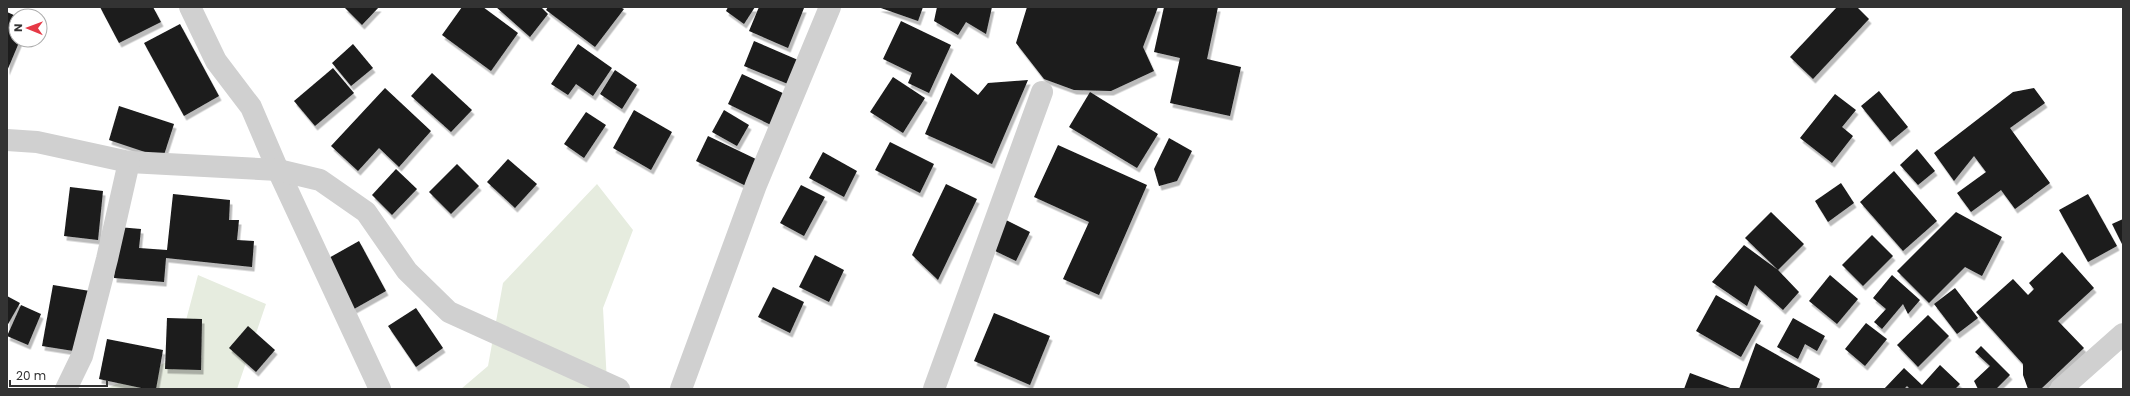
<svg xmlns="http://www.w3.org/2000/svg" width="2130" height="396" viewBox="0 0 2130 396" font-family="Poppins,sans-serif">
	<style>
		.green { fill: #e6ecdf }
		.building { fill: #1a1a1a; filter: url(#shadow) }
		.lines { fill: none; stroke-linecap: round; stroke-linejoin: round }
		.minor { stroke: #d0d0d0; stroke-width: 22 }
	</style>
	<defs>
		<filter id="shadow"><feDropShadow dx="2.5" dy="4.5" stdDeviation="0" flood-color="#0004"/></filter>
	</defs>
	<rect width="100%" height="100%" fill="#fff"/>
	<g class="green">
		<path d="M597 184 633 230 603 308 607 383 615 389H461L488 366 503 283Z"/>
		<path d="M198 275 266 304 237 389H105L176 358Z"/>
	</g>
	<g class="building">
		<path d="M100 7H153L161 22 119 43Z"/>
		<path d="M344 7H379L362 25Z"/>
		<path d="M462 7H483L518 33 491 71 442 35Z"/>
		<path d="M496 7H541L548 14 530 37Z"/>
		<path d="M548 7H620L624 9 595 47 546 10Z"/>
		<path d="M728 7H755L744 24 726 11Z"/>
		<path d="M759 7 804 8 788 48 749 31Z"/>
		<path d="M878 7H923L918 21Z"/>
		<path d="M937 7H992L986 34 966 22 958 35 934 21Z"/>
		<path d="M1027 7H1158L1143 47 1154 71 1111 91 1074 90 1044 79 1016 43Z"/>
		<path d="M1164 7H1218L1207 59 1241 67 1230 116 1170 103 1180 58 1154 52Z"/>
		<path d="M1837 7H1857L1869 19 1813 79 1790 57Z"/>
		<path d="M7 12 16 16V40H20L7 71Z"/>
		<path d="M901 21 951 45 929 93 908 83 912 73 883 59Z"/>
		<path d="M180 24 219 96 184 116 144 43Z"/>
		<path d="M754 41 798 60 788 84 744 66Z"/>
		<path d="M353 44 373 68 351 86 332 63Z"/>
		<path d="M578 44 612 68 593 96 576 84 568 95 551 84Z"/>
		<path d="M333 68 354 93 315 126 294 101Z"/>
		<path d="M615 70 637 85 622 109 600 94Z"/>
		<path d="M432 73 472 110 451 132 411 96Z"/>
		<path d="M951 73 978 95 988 83 1028 80 992 164 925 134Z"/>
		<path d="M742 74 787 95 773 126 728 104Z"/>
		<path d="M893 77 925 98 903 133 870 112Z"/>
		<path d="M385 88 431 131 399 167 379 148 358 171 331 146Z"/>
		<path d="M2034 88 2045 103 2010 128 2050 183 2015 209 2001 190 1971 212 1957 193 1986 172 1974 156 1954 181 1934 153 2013 92Z"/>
		<path d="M1879 91 1908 127 1890 142 1861 106Z"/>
		<path d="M1090 92 1158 134 1137 168 1069 127Z"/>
		<path d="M1835 94 1856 110 1842 127 1853 136 1832 163 1800 138Z"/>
		<path d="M119 106 174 124 163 158 109 140Z"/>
		<path d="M634 110 672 132 651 170 613 148Z"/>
		<path d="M724 110 749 125 737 146 712 132Z"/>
		<path d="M586 112 606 125 584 158 564 144Z"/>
		<path d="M708 136 760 161 748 187 696 161Z"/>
		<path d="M1169 138 1192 151 1177 181 1159 186 1154 169Z"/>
		<path d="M890 142 934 164 920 193 875 170Z"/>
		<path d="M1058 145 1147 185 1099 295 1063 279 1089 222 1034 197Z"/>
		<path d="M1917 149 1935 171 1918 185 1900 165Z"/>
		<path d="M823 152 857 171 844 197 809 178Z"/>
		<path d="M508 159 537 184 515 208 487 182Z"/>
		<path d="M457 164 479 186 451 214 429 192Z"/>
		<path d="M396 169 417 189 392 215 372 195Z"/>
		<path d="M1894 171 1937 221 1903 251 1860 202Z"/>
		<path d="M1841 183 1854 203 1828 222 1815 201Z"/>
		<path d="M946 184 977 199 938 280 912 255Z"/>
		<path d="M801 185 825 197 804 236 780 223Z"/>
		<path d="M70 187 103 191 98 240 64 236Z"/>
		<path d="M173 194 230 200 229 220H239L237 240 254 241 252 267 166 258 164 282 114 278 118 227 141 229 139 248 167 250Z"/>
		<path d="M2088 194 2117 246 2088 262 2059 210Z"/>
		<path d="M1771 212 1804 244 1778 270 1799 292 1783 310 1755 285 1747 306 1712 282 1744 245 1778 270 1745 238Z"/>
		<path d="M1956 212 2002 237 1982 276 1965 267 1929 303 1897 271Z"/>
		<path d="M2123 219V246L2112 224Z"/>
		<path d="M1006 220 1030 232 1016 261 993 250Z"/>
		<path d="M1872 235 1893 256 1863 286 1842 265Z"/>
		<path d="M359 241 386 291 354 309 327 259Z"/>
		<path d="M2062 252 2094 288 2058 321 2084 348 2041 389H2028L2023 375V364L1976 312 2013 279 2028 295 2034 289 2029 283Z"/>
		<path d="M815 255 844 270 829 302 799 287Z"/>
		<path d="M1830 275 1858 299 1837 324 1809 301Z"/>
		<path d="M1892 275 1920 300 1908 314 1903 304 1882 329 1874 322 1886 309 1873 298Z"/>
		<path d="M53 285 90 291 80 352 42 346Z"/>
		<path d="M773 287 804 302 790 333 758 317Z"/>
		<path d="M1955 288 1978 318 1957 334 1934 304Z"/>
		<path d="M1716 295 1761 321 1741 357 1696 331Z"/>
		<path d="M7 296 20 303 7 326Z"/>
		<path d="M21 305 41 314 28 345 7 336Z"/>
		<path d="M416 308 443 348 416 367 388 326Z"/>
		<path d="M994 313 1050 336 1030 385 974 361Z"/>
		<path d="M1928 315 1949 336 1918 367 1897 345Z"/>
		<path d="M167 318 202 319 201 370 165 369Z"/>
		<path d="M1793 318 1825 336 1817 351 1805 344 1798 359 1777 347Z"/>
		<path d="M1866 323 1887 339 1865 366 1845 349Z"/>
		<path d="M248 326 275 350 256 372 229 348Z"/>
		<path d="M107 339 163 350 156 389H146L99 379Z"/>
		<path d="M1756 343 1820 379 1816 389H1739Z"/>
		<path d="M1981 346 2010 375 1996 389H1978L1974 381 1990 366 1975 352Z"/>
		<path d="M1940 365 1960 384 1955 389H1910L1907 386 1904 389H1884L1904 368 1922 385Z"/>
		<path d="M1690 373 1733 389H1684Z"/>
	</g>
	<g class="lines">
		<g class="minor">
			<path d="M190 7 216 61 251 107 278 170 380 389"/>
			<path d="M7 140 37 142 129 162 278 170 320 180 366 212 407 271 449 312 619 389"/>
			<path d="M66 389 82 356 107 259 129 162"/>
			<path d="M681 389 756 185 830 7"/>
			<path d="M934 389 1042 92"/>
			<path d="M2061 389 2123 334"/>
		</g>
	</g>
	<rect width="2130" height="396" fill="none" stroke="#333333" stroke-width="16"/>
	<g transform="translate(28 28) rotate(271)"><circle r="19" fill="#ffffff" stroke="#adadad"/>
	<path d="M0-3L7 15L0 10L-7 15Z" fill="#e63946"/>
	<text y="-6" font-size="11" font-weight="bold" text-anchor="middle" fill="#333333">N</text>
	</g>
	<path d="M10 380v6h97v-6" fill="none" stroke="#333333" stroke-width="2"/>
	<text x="16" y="380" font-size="12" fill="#333333" stroke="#ffffff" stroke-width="3" paint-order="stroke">20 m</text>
</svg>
